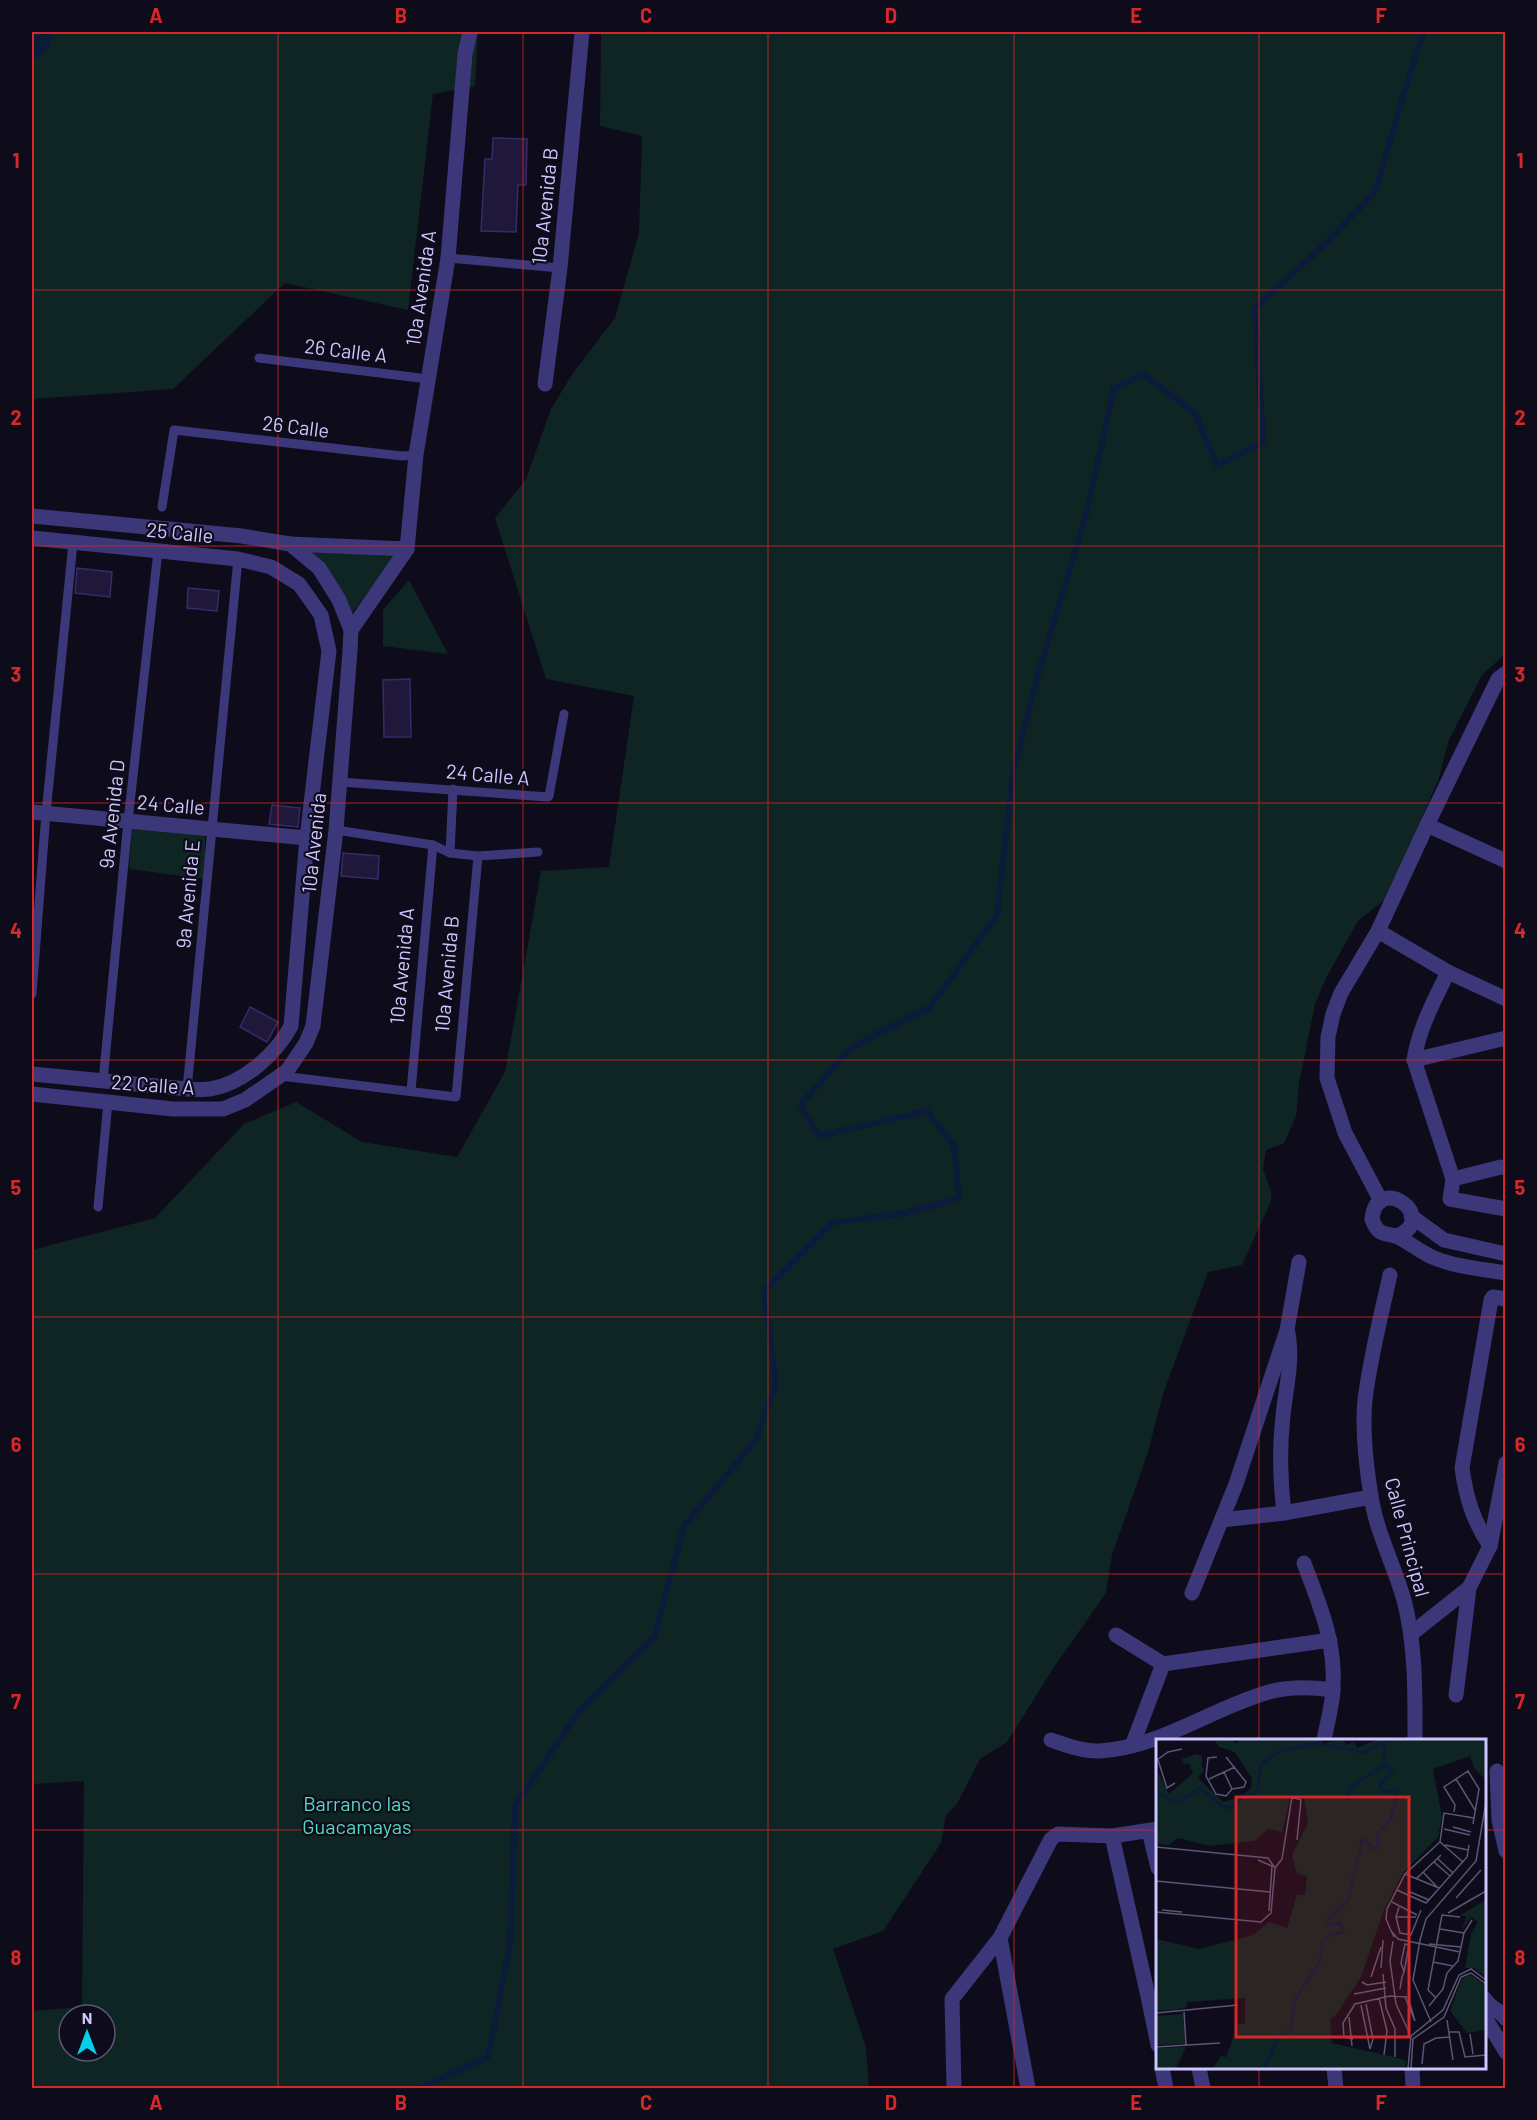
<svg xmlns="http://www.w3.org/2000/svg" width="1537" height="2120" viewBox="0 0 1537 2120" font-family="Barlow,sans-serif">
	<style>
		.green { fill: #0e2524; fill-rule: evenodd }
		.lines { fill: none; stroke-linecap: round; stroke-linejoin: round }
		.stream { stroke: #0b1b3a; stroke-width: 6 }
		.river { stroke: #0b1b3a; stroke-width: 34 }
		.building { fill: #20183b; stroke: #372a67; stroke-width: 1.5 }
		.lane { stroke: #3b3779; stroke-width: 9 }
		.street { stroke: #3b3779; stroke-width: 15 }
		.grid { fill: none; stroke: #d62828; stroke-width: 1.5; stroke-opacity: 0.55 }
		.labels { text-anchor: middle; dominant-baseline: central; stroke-width: 4.5; stroke-linejoin: round; paint-order: stroke }
		.street-label { font-size: 20px; fill: #cec6fe; stroke: #0e0b1b }
		.park-label { font-size: 20px; fill: #55dbbc; stroke: #0e0b1b }
		.inset-river { fill: none; stroke: #0b1b3a; stroke-width: 3 }
		.inset-road { fill: none; stroke: #5b5676; stroke-width: 1.5 }
		.view { fill: #d62828; fill-opacity: 0.15; stroke: #d62828; stroke-width: 3 }
		.inset-edge { fill: none; stroke: #cec6fe; stroke-width: 3 }
		.neatline { fill: none; stroke: #d62828; stroke-width: 2 }
		.grid-label { font-size: 20px; text-anchor: middle; font-weight: bold; fill: #d62828 }
	</style>
	<rect width="100%" height="100%" fill="#0e0b1b"/>
	<g class="green">
		<path d="M32 32H478L475 86 433 94 408 310 285 283 173 389 32 399Z"/>
		<path d="M601 32H1505V654L1482 675 1449 740 1438 781 1406 853 1400 887 1358 921 1326 978 1315 1004 1299 1084 1296 1116 1284 1143 1266 1150 1263 1169 1271 1191V1201L1242 1265 1208 1272 1163 1394 1148 1452 1112 1555 1106 1593 1054 1667 1007 1742 980 1759 957 1804 946 1815 941 1843 883 1931 833 1949 866 2047 869 2088H32V2011L82 2007 84 1781 32 1784V1250L155 1218 244 1124 296 1102 362 1142 457 1157 505 1072 541 871 609 867 634 696 546 679 495 518 526 479 551 409 573 373 615 318 639 233 642 136 600 126ZM69 2015H105V2051H69Z"/>
		<path d="M312 552 396 556 351 614 323 562Z"/>
		<path d="M409 580 448 654 383 646V610Z"/>
		<path d="M132 820 205 825V879L129 869Z"/>
	</g>
	<g class="lines">
		<path class="stream" d="M420 2088 488 2057 510 1945 515 1806 580 1710 654 1637 684 1526 755 1441 776 1383 764 1291 832 1223 906 1213 959 1198 954 1146 927 1111 819 1136 800 1105 852 1047 930 1007 997 915 1013 774 1037 678 1086 515 1114 388 1143 374 1195 413 1217 465 1263 442 1255 308 1325 244 1375 192 1416 53 1424 32"/>
		<path class="river" d="M32 42 36 32"/>
	</g>
	<g class="building">
		<path d="M493 138 527 139 526 185H518L516 232 481 231 485 159H492Z"/>
		<path d="M77 568 112 572 110 597 75 593Z"/>
		<path d="M188 588 219 591 217 611 187 608Z"/>
		<path d="M410 679 411 737H384L383 680Z"/>
		<path d="M272 805 300 808 298 827 269 824Z"/>
		<path d="M343 853 379 856 378 879 341 876Z"/>
		<path d="M250 1007 278 1022 267 1042 240 1027Z"/>
	</g>
	<g class="lines">
		<g class="lane">
			<path d="M448 258 560 268"/>
			<path d="M259 358 428 379"/>
			<path d="M162 507 174 430 402 456 416 455"/>
			<path d="M340 782 548 797 549 796 564 714"/>
			<path d="M336 830 433 845 450 853 478 856 538 852"/>
			<path d="M450 853 453 789"/>
			<path d="M32 994 46 813 73 543"/>
			<path d="M281 1076 456 1097 478 856"/>
			<path d="M103 1081 128 821 158 551"/>
			<path d="M187 1089 238 559"/>
			<path d="M411 1091 433 845"/>
			<path d="M98 1207 108 1102"/>
		</g>
		<g class="street">
			<path d="M545 384 560 268 582 32"/>
			<path d="M32 516 242 536 290 544 319 568 339 600 351 630 350 651 336 830 313 1026 306 1043 287 1071 245 1100 223 1109H173L32 1094"/>
			<path d="M32 538 238 559 271 567 299 584 321 615 329 651 307 838 291 1026C276 1054 243 1084 210 1089 203 1090 194 1089 187 1089L32 1074"/>
			<path d="M290 544 407 549"/>
			<path d="M407 549 416 455 448 258 465 54 470 32"/>
			<path d="M351 630 407 549"/>
			<path d="M32 812 307 838"/>
			<path d="M1427 825 1506 861"/>
			<path d="M1378 931 1448 972 1506 999"/>
			<path d="M1448 972C1434 1001 1419 1028 1414 1060L1453 1179 1450 1199 1506 1209"/>
			<path d="M1414 1060 1506 1038"/>
			<path d="M1453 1179 1501 1167 1506 1168"/>
			<path d="M1381 1201 1345 1133 1327 1078 1328 1037 1333 1014 1341 993 1378 931 1427 825 1498 679 1506 673"/>
			<path d="M1411 1216 1444 1240 1506 1254"/>
			<path d="M1397 1236C1441 1218 1377 1171 1372 1219 1379 1239 1387 1231 1400 1238 1411 1244 1421 1252 1432 1257 1455 1267 1482 1269 1506 1273"/>
			<path d="M1390 1275C1381 1316 1370 1358 1365 1400 1362 1430 1366 1465 1371 1496 1376 1531 1394 1565 1404 1600 1416 1646 1415 1694 1415 1740"/>
			<path d="M1284 1513C1280 1479 1279 1450 1283 1416 1286 1386 1293 1363 1288 1333"/>
			<path d="M1222 1520 1284 1513 1371 1497"/>
			<path d="M1490 1546C1473 1521 1466 1497 1462 1468L1491 1300 1493 1297 1506 1299"/>
			<path d="M1304 1563C1320 1606 1336 1642 1333 1690 1332 1707 1327 1724 1324 1740"/>
			<path d="M1192 1593 1236 1484 1287 1330 1299 1262"/>
			<path d="M1411 1634 1469 1588"/>
			<path d="M1116 1635 1163 1664 1330 1640"/>
			<path d="M1456 1695 1469 1588 1490 1546 1506 1463"/>
			<path d="M1051 1740C1066 1745 1084 1752 1100 1751 1161 1747 1212 1708 1269 1692 1290 1686 1312 1687 1333 1690"/>
			<path d="M1132 1746 1163 1664"/>
			<path d="M1497 1771 1499 1820 1506 1851"/>
			<path d="M1149 1831 1158 1868"/>
			<path d="M1112 1836 1148 1996 1158 2045"/>
			<path d="M1000 1938 1028 2088"/>
			<path d="M1484 1998C1491 2009 1499 2009 1506 2019"/>
			<path d="M1489 2006 1487 2021 1506 2052"/>
			<path d="M1162 2068 1166 2088"/>
			<path d="M1199 2068 1203 2088"/>
			<path d="M1334 2068 1336 2088"/>
			<path d="M1412 2068 1413 2088"/>
			<path d="M954 2088 952 1999 1000 1938 1051 1839 1058 1834 1112 1836 1158 1829"/>
		</g>
	</g>
	<path class="grid" d="M278 32V2088M523 32V2088M768 32V2088M1014 32V2088M1259 32V1740M32 290H1506M32 546H1506M32 803H1506M32 1060H1506M32 1317H1506M32 1574H1506M32 1830H1158M1484 1830H1506M1259 2068V2088"/>
	<g class="labels">
		<g class="street-label">
			<text transform="translate(544 206) rotate(-84)">10a Avenida B</text>
			<text transform="translate(420 288) rotate(-82)">10a Avenida A</text>
			<text transform="translate(346 350) rotate(7)">26 Calle A</text>
			<text transform="translate(296 426) rotate(7)">26 Calle</text>
			<text transform="translate(180 532) rotate(6)">25 Calle</text>
			<text transform="translate(488 774) rotate(5)">24 Calle A</text>
			<text transform="translate(171 804) rotate(5)">24 Calle</text>
			<text transform="translate(111 814) rotate(-84)">9a Avenida D</text>
			<text transform="translate(313 843) rotate(-84)">10a Avenida</text>
			<text transform="translate(187 894) rotate(-85)">9a Avenida E</text>
			<text transform="translate(401 966) rotate(-85)">10a Avenida A</text>
			<text transform="translate(446 974) rotate(-85)">10a Avenida B</text>
			<text transform="translate(153 1084) rotate(4)">22 Calle A</text>
			<text transform="translate(1408 1537) rotate(75)">Calle Principal</text>
		</g>
		<g class="park-label">
			<text x="357" y="1803">Barranco las<tspan x="357" dy="23">Guacamayas</tspan></text>
		</g>
	</g>
	<g transform="translate(1156 1739)">
		<rect width="330" height="330" fill="#0e0b1b"/>
		<path d="M58 1H77L80 5 83 1H166L167 4 188 1 190 6 198 3 201 9 220 1H330V41L318 29 314 17 277 30 286 78 282 98 247 134 228 171 205 238 180 276 174 279 176 304 250 321 249 329H57L65 317 70 318 82 285H89V259L31 263V268L21 271 0 272V200L43 210 97 196 113 183 131 189 141 156H149L151 137 141 135 136 116 152 84 148 59H134L126 93 112 90 99 102 54 107 22 99 12 106 0 105 2 33 13 55 37 34 33 24 28 25 26 20 41 15 46 17V29L49 30 42 39 67 63 85 58 95 49 96 40 79 13 63 8ZM330 161V239L318 229H309L315 195 322 183 315 178 306 191 310 177H303ZM315 236 330 247V291L311 294 294 272 306 239ZM27 275 29 305 0 306V277ZM30 308 20 329H2L0 309Z" fill="#0e2524"/>
		<path class="inset-river" d="M0 53 22 64 44 49 66 67 76 69 86 57 101 54 105 25 122 13 162 4 208 14 231 1M191 61 194 48 227 27M108 329 122 299 135 291 138 262 165 221 166 204 174 196 188 193 184 184 172 186 170 183 192 161 206 102 209 100 217 110 222 108V93L235 80 242 51 227 53 224 46 237 32 228 26V5"/>
		<path class="inset-road" d="M61 18 52 19 50 37 60 55 70 57 76 50 88 48 90 43 70 18M1 21 12 13 26 10M2 21 11 49 19 44M68 33 76 50M53 40 79 28M300 40 319 71M298 73 299 66 288 48 312 32 323 50 317 85M297 88 315 93M288 90 314 96M284 103 307 123M289 106 312 111M0 108 112 119 119 129 115 174 105 183 0 173M281 119 297 134M102 121 116 127 113 172M278 123 294 137M119 129 126 120 136 58 145 61 141 101M267 133 281 148M249 135 283 149M260 140 285 116M0 142 114 153M241 151 270 164 311 118 313 106M252 152 273 161M300 159 325 131M236 163 261 176M243 168 240 178 244 194 255 196 265 171M6 171 26 173M292 174 330 152M240 178H260M284 190 308 194M236 194 230 180 231 170 249 135 284 103 288 74 318 79M238 198 236 193 242 200 304 213M237 202 234 222 240 265 253 293M273 205 305 208M277 223 297 227M225 229 227 201M227 235 230 269 239 290V318M215 238 225 208M206 243 211 246 230 243M244 250 246 238 248 233 253 206 249 205 245 224 248 233M198 255 230 249M223 259 231 292 228 316M280 259 272 251 286 176 304 178M205 266 214 310 217 300 210 265M273 267 287 250 291 234 302 222 308 194 316 181M28 273 30 306M0 274 82 266M193 278 196 307M291 281 297 321M275 283 257 241 264 201 270 180 320 122 330 63M293 293H303L309 318 330 316M314 295 317 315M197 300 188 298 187 284 199 265 229 258 234 257 252 258 259 282 249 258M0 308 64 304M266 325 268 305 280 299 294 298M252 329 255 297 287 271 303 236 315 230 330 241M255 329 257 300 288 278 305 238 315 234 330 245"/>
		<path class="view" d="M80 58H253V298H80Z"/>
		<rect width="330" height="330" class="inset-edge"/>
	</g>
	<rect width="1537" height="2120" fill="none" stroke="#0e0b1b" stroke-width="66"/>
	<g transform="translate(87 2033)"><circle r="28" fill="#0e0b1b" stroke="#5b5676" stroke-width="1.5"/>
	<path d="M0-4.5L10 22L0 15L-10 22Z" fill="#04d0ec"/>
	<text y="-9" font-size="16" font-weight="bold" text-anchor="middle" fill="#cec6fe">N</text>
	</g>
	<rect x="33" y="33" width="1471" height="2054" class="neatline"/>
	<g class="grid-label">
		<text x="156" y="23">A</text>
		<text x="401" y="23">B</text>
		<text x="646" y="23">C</text>
		<text x="891" y="23">D</text>
		<text x="1136" y="23">E</text>
		<text x="1381" y="23">F</text>
		<text x="16" y="168">1</text>
		<text x="1520" y="168">1</text>
		<text x="16" y="425">2</text>
		<text x="1520" y="425">2</text>
		<text x="16" y="682">3</text>
		<text x="1520" y="682">3</text>
		<text x="16" y="938">4</text>
		<text x="1520" y="938">4</text>
		<text x="16" y="1195">5</text>
		<text x="1520" y="1195">5</text>
		<text x="16" y="1452">6</text>
		<text x="1520" y="1452">6</text>
		<text x="16" y="1709">7</text>
		<text x="1520" y="1709">7</text>
		<text x="16" y="1965">8</text>
		<text x="1520" y="1965">8</text>
		<text x="156" y="2110">A</text>
		<text x="401" y="2110">B</text>
		<text x="646" y="2110">C</text>
		<text x="891" y="2110">D</text>
		<text x="1136" y="2110">E</text>
		<text x="1381" y="2110">F</text>
	</g>
</svg>
